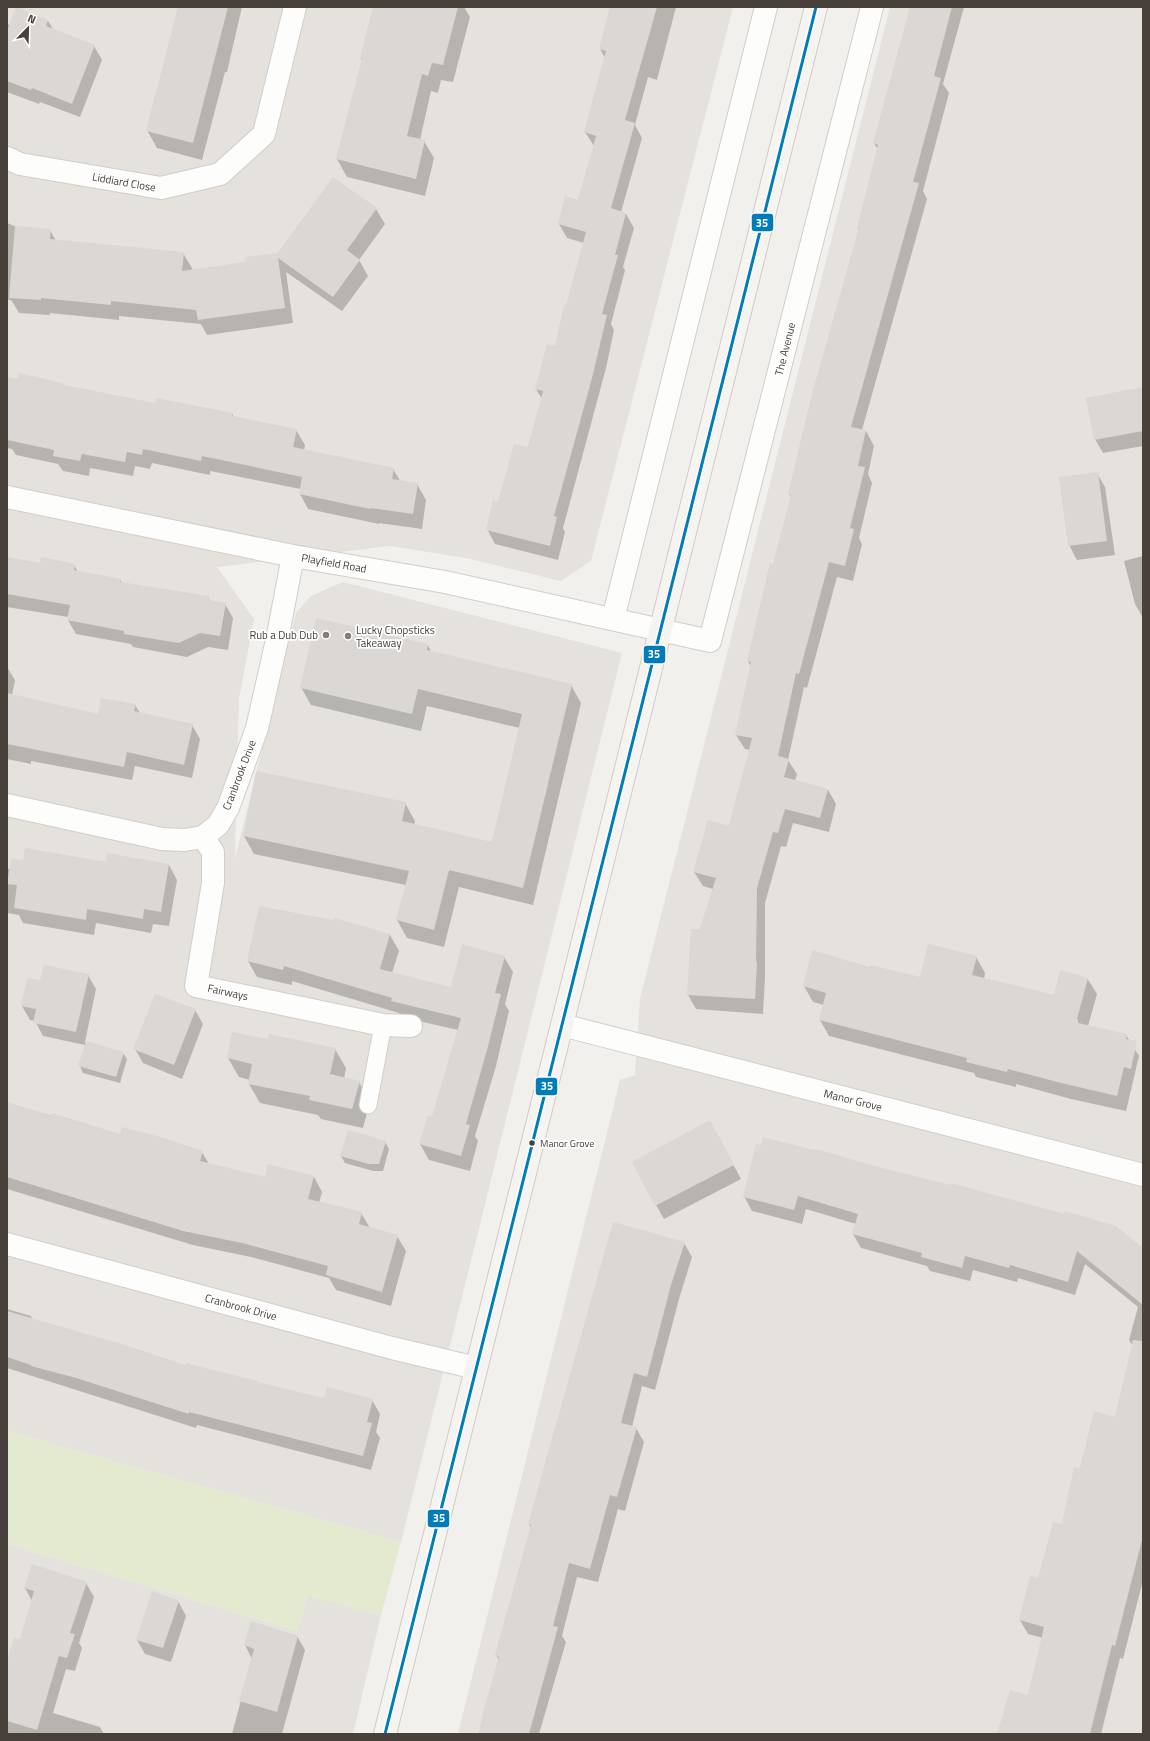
<svg xmlns="http://www.w3.org/2000/svg" width="1150" height="1741" viewBox="0 0 1150 1741" font-family="'Titillium Web',sans-serif">
	<style>
		.residential { fill: #e5e1dc }
		.green { fill: #e3ead0 }
		.parking { fill: #e4e1de }
		.shadow { fill: #0003 }
		.building { fill: #dad7d4 }
		.lines { fill: none; stroke-linecap: round; stroke-linejoin: round }
		.lane-casing { stroke: #d0cecb; stroke-width: 19 }
		.street-casing { stroke: #d0cecb; stroke-width: 24 }
		.secondary-casing { stroke: #d0ccc5; stroke-width: 24 }
		.lane { stroke: #fdfdfc; stroke-width: 17 }
		.street { stroke: #fdfdfc; stroke-width: 22 }
		.secondary { stroke: #f6f4f1; stroke-width: 22 }
		.bus-1-casing { stroke: #fff; stroke-width: 6 }
		.bus-1 { stroke: #007cb8; stroke-width: 3 }
		.poi-dot { fill: #847e79; stroke: #fff; stroke-width: 1.5 }
		.bus-dot { fill: #48403a; stroke: #fff; stroke-width: 1.5 }
		.labels { text-anchor: middle; dominant-baseline: central; stroke-width: 3.5; stroke-linejoin: round; paint-order: stroke }
		.bus-label { font-size: 10px; fill: #48403a; stroke: #fff; text-anchor: start }
		.street-label { font-size: 11px; fill: #48403a; stroke: #fff }
		.poi-label { font-size: 11px; fill: #48403a; stroke: #fff; text-anchor: start }
		.line-badge { stroke: #fff; stroke-width: 1.5 }
		.badge-label { font-size: 11px; text-anchor: middle; font-weight: bold; fill: #fff }
	</style>
	<rect width="100%" height="100%" fill="#f2f0ed"/>
	<g class="residential">
		<path d="M7 7H733L591 561 561 581 466 558 390 546 217 567 254 619 239 699 235 858 296 613 311 596 343 582 622 653 401 1542 7 1431Z"/>
		<path d="M890 7H1143V1734H458L620 1080 635 1075 640 999Z"/>
		<path d="M7 1544 297 1631 308 1596 381 1615 353 1734H7Z"/>
	</g>
	<path class="green" d="M7 1431 401 1542 381 1615 308 1596 297 1631 7 1544Z"/>
	<path class="parking" d="M292 688 451 725 469 754 459 796 433 806 271 770Z"/>
	<g class="shadow">
		<path d="M179 7H242L227 72H225L202 160 157 148 147 130Z"/>
		<path d="M374 7H464L470 17 453 82 441 80 438 93 431 91 420 140 424 141 434 158 425 196 347 177 337 159 362 61 361 58Z"/>
		<path d="M611 7H676L657 80 648 77 635 125 642 138 621 212 626 214 634 228 623 267 625 270 611 324 614 330 606 368 563 528 565 532 558 560 495 544 487 529 528 448 542 399 536 389 555 348 584 243 567 238 559 224 566 197 579 201 594 146 585 132 605 58 600 49Z"/>
		<path d="M911 7H964L943 84 949 93 923 191 927 199 862 430 866 431 874 446 868 474 872 483 859 538 862 544 853 581 837 577 807 688 804 687 788 760 797 774 795 781 828 790 836 804 829 832 793 823 786 847 781 846 765 903V977L763 1014 696 1009 688 995 700 930 713 889 703 886 694 872 729 827 750 750 745 749 736 735 751 667 748 661 791 497 789 494 859 230 858 228 878 150 874 143Z"/>
		<path d="M48 21 53 29 94 46 102 60 80 117 40 102 39 104 7 92V24L10 25Z"/>
		<path d="M334 178 376 209 385 224 359 260 368 276 342 311 286 272 293 323 207 335 201 324 119 316V320L50 313V315L19 313 12 301 7 299V223L17 227 50 230 56 241 183 253 192 268V270L246 263 278 256Z"/>
		<path d="M7 378 65 386 156 404 232 414 234 417 296 430 305 445 304 451 393 469 401 482 417 484 426 500 422 529 379 523V524L308 509 300 494 301 489 210 471V475L152 463 150 469 135 466 133 476 90 468 89 476 63 471 58 464 16 455 12 449 7 448Z"/>
		<path d="M1143 388V446L1103 453 1095 439Z"/>
		<path d="M1097 473 1105 487 1115 555 1077 560 1069 545Z"/>
		<path d="M1143 556V618L1135 604 1124 561Z"/>
		<path d="M7 558 41 564 74 565 78 572 120 580 122 583 208 597 211 602 225 604 233 618 228 650 208 647 187 657 133 647 131 644 76 634 68 620V617L7 607Z"/>
		<path d="M428 645 431 652 571 685 581 703 533 905 459 887 444 947 407 938 397 920 406 885 254 854 244 836 257 772 405 803 415 821 414 825 492 843 520 728 427 706 421 731 311 705 301 687Z"/>
		<path d="M7 667 15 680 12 695 99 715 135 705 140 713 192 725 200 739 192 778 135 766 132 780 31 761V764L7 759Z"/>
		<path d="M107 863 169 865 177 880 169 926 153 924 151 933 96 923 94 935 23 923 19 915 7 913V869Z"/>
		<path d="M390 935 399 951 392 973 451 988 504 957 513 972 505 1004 509 1011 496 1066 475 1136 478 1141 470 1171 429 1160 420 1144 433 1118 458 1030 401 1017 399 1013 292 981V985L257 977 248 961Z"/>
		<path d="M976 957 985 973 984 979 1054 997 1087 978 1097 994 1088 1026 1126 1035 1139 1056 1126 1111 1071 1099 1016 1084V1087L976 1077 974 1073 829 1036 820 1020 824 1005 813 1002 804 986 871 968 921 979Z"/>
		<path d="M88 975 96 989 85 1042 123 1053 127 1059 120 1083 83 1073 80 1066 85 1045 43 1036 35 1021 30 1020 22 1006 41 982Z"/>
		<path d="M195 1010 203 1024 182 1079 143 1063 135 1049Z"/>
		<path d="M233 1033 268 1041 335 1049 346 1068 344 1079 359 1082 370 1101 363 1128 321 1119 318 1115 260 1103 249 1084 250 1080 239 1077 228 1058Z"/>
		<path d="M7 1103 120 1136 202 1152 209 1164 266 1178 314 1177 322 1192 319 1203 361 1213 370 1228 397 1236 406 1251 391 1306 336 1290 329 1278 251 1257 193 1245 7 1189Z"/>
		<path d="M718 1136 741 1179 664 1219 656 1205Z"/>
		<path d="M385 1142 389 1149 383 1171H373L345 1163 341 1156Z"/>
		<path d="M757 1145 1143 1249V1580L1123 1659 1120 1658 1101 1734H999L1028 1696 1043 1638 1028 1634 1020 1620 1031 1577 1039 1579 1063 1526 1080 1469 1115 1418 1133 1346 1129 1340 1138 1307 1085 1264 1075 1295 1018 1278 1017 1282 973 1270 970 1281 930 1271 927 1266 861 1248 853 1234 856 1224 806 1209 802 1224 752 1211 744 1196Z"/>
		<path d="M684 1243 692 1257 679 1299 655 1390 642 1386 632 1427 636 1428 644 1442 625 1511 618 1509 598 1582 577 1577 562 1636 566 1642 539 1734H479L499 1660 496 1655 531 1528 529 1524Z"/>
		<path d="M7 1309 31 1316 32 1319 186 1367 257 1381 258 1383 325 1399 372 1400 380 1414 376 1432 380 1438 371 1470 197 1425 196 1428 7 1368Z"/>
		<path d="M86 1583 94 1597 79 1643 82 1648 75 1671 66 1669 53 1713 100 1727 104 1734H7V1668L20 1641 32 1601 25 1588Z"/>
		<path d="M178 1601 186 1616 171 1662 145 1654 137 1640Z"/>
		<path d="M252 1622 297 1636 305 1650 282 1734H232L252 1659 245 1645Z"/>
	</g>
	<g class="building">
		<path d="M16 7 48 20 46 26 95 45 72 104 32 88 31 90 7 81V31Z"/>
		<path d="M178 7H228L193 143 146 131Z"/>
		<path d="M373 7H458L443 65 432 63 428 76 422 74 407 136 425 140 416 179 336 159 362 58H360Z"/>
		<path d="M610 7H657L625 120 635 123 611 208 626 213 615 255H618L602 314 607 315 592 378 554 516 557 517 550 546 486 530 493 500 498 502 514 444 528 447 543 391 535 389 547 344 555 346 564 305H566L586 232 558 224 565 196 578 200 596 136 584 132 606 51 599 49Z"/>
		<path d="M910 7H952L934 76 941 78 913 182 919 183 851 427 866 430 858 466 865 467 850 528 854 529 845 566 829 562 799 674 796 673 778 756 789 759 784 777 828 789 820 818 785 809 778 833 773 832 757 888 756 962H757L755 999 687 995 691 929H700L716 878 693 872 708 820 729 826 752 738 735 735 751 662 747 661 770 563 773 564 791 495 788 494 812 394 859 228H857L878 145 873 143Z"/>
		<path d="M333 177 377 208 347 250 360 260 333 297 278 258 285 308 198 320 196 310 111 301V305L41 298V300L9 298 15 226 51 229 50 239 184 252 182 271 245 262V257L277 253V254Z"/>
		<path d="M19 373 65 384V385L155 403 156 398 233 413 232 416 297 429 293 447 394 468 392 479 418 483 413 514 371 508 370 509 299 494 302 477 202 456 201 461 143 449 142 455 127 452 125 462 82 454 80 461 53 456 54 450 7 440V377L18 379Z"/>
		<path d="M1143 387V431L1094 440 1086 398Z"/>
		<path d="M1098 472 1107 541 1068 546 1059 477Z"/>
		<path d="M7 557 40 563 41 557 75 564 74 570 121 579 120 582 209 596V600L226 603 220 636 200 633 179 643 124 634V631L67 620 70 605 7 594Z"/>
		<path d="M316 618 428 644 427 650 572 684 523 888 449 870 434 930 396 920 409 871 243 836 256 771 406 802 402 821 492 842 522 714 418 689 412 714 300 688Z"/>
		<path d="M7 693 98 714 101 698 136 704 134 711 193 724 184 765 127 752 124 767 7 744Z"/>
		<path d="M25 848 106 862 107 853 169 864 161 912 144 909 143 919 87 909 86 920 14 908 17 885 7 884 11 859 23 860Z"/>
		<path d="M259 906 333 920 334 918 390 934 380 969 451 987 462 944 505 956 495 993 501 994 487 1050 466 1124 470 1125 461 1156 419 1144 428 1115 432 1116 461 1018 391 1001 392 998 284 966 283 970 247 961Z"/>
		<path d="M928 944 977 956 972 975 1054 995 1060 970 1088 978 1077 1019 1078 1020V1023L1127 1034 1126 1039 1137 1041 1131 1069 1124 1067 1117 1096 1061 1083 1008 1069 1007 1072 966 1062 967 1058 819 1020 826 993 803 986 812 950 870 967 871 965 920 977Z"/>
		<path d="M44 965 89 974 76 1032 33 1023 36 1009 21 1006 27 978 40 980Z"/>
		<path d="M155 994 196 1009 174 1065 133 1049Z"/>
		<path d="M232 1032 268 1039 269 1034 336 1048 330 1074 360 1081 352 1109 309 1100 310 1096 248 1084 252 1064 227 1058Z"/>
		<path d="M86 1041 124 1052 116 1077 78 1066Z"/>
		<path d="M7 1102 51 1116 52 1113 120 1134 122 1127 164 1138 203 1151 200 1161 265 1177 268 1164 314 1176 308 1199 362 1212 359 1224 398 1235 382 1292 326 1275 328 1266 242 1243 183 1231 7 1177Z"/>
		<path d="M710 1120 734 1165 655 1206 632 1162Z"/>
		<path d="M348 1130 386 1141 379 1164H369L340 1156Z"/>
		<path d="M763 1137 815 1150V1149L886 1169 950 1185 951 1183 1064 1214 1065 1211 1116 1226 1143 1248V1305L1077 1251 1068 1282 1010 1265 1009 1268 965 1256 962 1268 921 1257 922 1253 852 1234 858 1214 798 1196 794 1210 743 1197 756 1144 761 1145Z"/>
		<path d="M613 1222 685 1242 671 1285 647 1377 634 1373 621 1423 637 1427 617 1497 610 1495 590 1569 569 1563 553 1626 558 1627 529 1734H479L483 1712 499 1657 495 1655 531 1525 528 1524Z"/>
		<path d="M7 1311 128 1346 185 1365 186 1363 258 1381 257 1382 324 1398 327 1387 373 1399 367 1422 372 1423 363 1456 189 1412V1414L76 1378 31 1366V1365L7 1357Z"/>
		<path d="M1133 1340 1143 1341V1536L1115 1646 1112 1645 1090 1734H997L1010 1690 1028 1695 1044 1627 1019 1620 1030 1576 1038 1578 1053 1522 1062 1524 1074 1467 1080 1468 1094 1411 1115 1417Z"/>
		<path d="M32 1564 87 1582 70 1633 75 1634 67 1658 59 1656 37 1730 7 1721V1661L14 1638 20 1639 34 1591 24 1588Z"/>
		<path d="M152 1591 179 1601 163 1648 136 1640Z"/>
		<path d="M251 1621 298 1636 277 1712 239 1701 254 1649 244 1645Z"/>
	</g>
	<g class="lines">
		<g class="lane-casing">
			<path id="lane" d="M368 1105 383 1025"/>
		</g>
		<g class="street-casing">
			<g id="street">
				<path d="M7 158 20 164 161 188 220 174 264 134 295 7"/>
				<path d="M7 497 293 556 445 582 710 641 872 7"/>
				<path d="M613 619 766 7"/>
				<path d="M7 805 162 839 184 840 203 837 218 825 228 808 257 728 277 640 293 556"/>
				<path d="M203 837 213 852V883L196 986 383 1025 411 1026"/>
				<path d="M562 1025 1143 1175"/>
				<path d="M7 1244 392 1348 476 1368"/>
			</g>
		</g>
		<g class="secondary-casing">
			<path id="secondary" d="M385 1734 816 7"/>
		</g>
		<use href="#lane" class="lane"/>
		<use href="#street" class="street"/>
		<use href="#secondary" class="secondary"/>
		<g class="bus-1-casing">
			<path id="bus-1" d="M385 1734 816 7"/>
		</g>
		<use href="#bus-1" class="bus-1"/>
	</g>
	<g class="poi-dot">
		<circle cx="326" cy="635" r="4"/>
		<circle cx="348" cy="636" r="4"/>
	</g>
	<circle class="bus-dot" cx="532" cy="1143" r="3.5"/>
	<g class="labels">
		<g class="bus-label">
			<text x="540" y="1143">Manor Grove</text>
		</g>
		<g class="street-label">
			<text transform="translate(124 182) rotate(10)">Liddiard Close</text>
			<text transform="translate(785 349) rotate(-76)">The Avenue</text>
			<text transform="translate(334 563) rotate(10)">Playfield Road</text>
			<text transform="translate(239 775) rotate(-69)">Cranbrook Drive</text>
			<text transform="translate(228 992) rotate(12)">Fairways</text>
			<text transform="translate(853 1100) rotate(14)">Manor Grove</text>
			<text transform="translate(241 1307) rotate(15)">Cranbrook Drive</text>
		</g>
		<g class="poi-label">
			<text x="356" y="630">Lucky Chopsticks<tspan x="356" dy="13">Takeaway</tspan></text>
			<text x="318" y="635" text-anchor="end">Rub a Dub Dub</text>
		</g>
	</g>
	<g class="line-badge">
		<rect x="751" y="213" width="23" height="19" rx="4" fill="#007cb8"/>
		<rect x="643" y="645" width="23" height="19" rx="4" fill="#007cb8"/>
		<rect x="535" y="1077" width="23" height="19" rx="4" fill="#007cb8"/>
		<rect x="427" y="1509" width="23" height="19" rx="4" fill="#007cb8"/>
	</g>
	<g class="badge-label">
		<text x="762" y="227">35</text>
		<text x="654" y="658">35</text>
		<text x="547" y="1090">35</text>
		<text x="439" y="1522">35</text>
	</g>
	<rect width="1150" height="1741" fill="none" stroke="#48403a" stroke-width="16"/>
	<g transform="translate(28 28) rotate(23)" stroke="#ffffff" stroke-width="3" paint-order="stroke">
	<path d="M0-3L7 15L0 10L-7 15Z" fill="#48403a"/>
	<text y="-6" font-size="11" font-weight="bold" text-anchor="middle" fill="#48403a">N</text>
	</g>
</svg>
